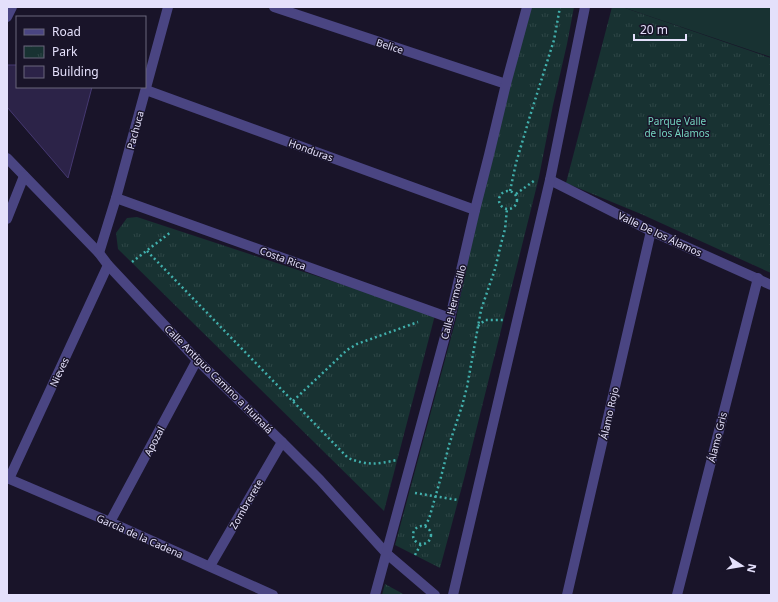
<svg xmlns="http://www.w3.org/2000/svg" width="778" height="602" viewBox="0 0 778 602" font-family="'Noto Sans',sans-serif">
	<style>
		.grass { fill: #183232 }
		.park { fill: url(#park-tufts) }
		.building { fill: #2c2348; stroke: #453871 }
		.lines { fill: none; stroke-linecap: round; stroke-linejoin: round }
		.path { stroke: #41afac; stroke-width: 2.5; stroke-dasharray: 2 3; stroke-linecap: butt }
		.minor { stroke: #4a4582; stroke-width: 10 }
		.labels { text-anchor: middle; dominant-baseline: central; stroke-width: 3; stroke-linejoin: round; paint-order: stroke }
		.street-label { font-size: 10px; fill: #e4e0fb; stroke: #191429 }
		.park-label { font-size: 10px; fill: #74d3bf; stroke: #191429 }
	</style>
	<defs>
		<pattern id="park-tufts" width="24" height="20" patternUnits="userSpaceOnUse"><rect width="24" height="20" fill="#183232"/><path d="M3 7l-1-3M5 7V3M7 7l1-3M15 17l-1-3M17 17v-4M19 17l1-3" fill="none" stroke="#2e4646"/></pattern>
	</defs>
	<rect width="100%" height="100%" fill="#191429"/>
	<path class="grass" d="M622 7H771V57Z"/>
	<g class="park">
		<path d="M528 7H574L567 44 553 105 539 177 464 479 440 568 395 545 456 319 471 242Z"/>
		<path d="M612 7H622L771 58V273L641 214 566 183Z"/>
		<path d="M137 217 435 315 384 511 118 249 116 233 127 218Z"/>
		<path d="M385 584 405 595H382Z"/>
	</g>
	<path class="building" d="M7 65H17V87H92L68 178 7 107Z"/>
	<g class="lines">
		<g class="path">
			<circle cx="508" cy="200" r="9"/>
			<path d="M510 191 516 163 530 116 554 40 560 7"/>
			<path d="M516 194 535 180"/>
			<path d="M147 251 348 458C368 466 377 464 397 460"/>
			<path d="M132 262 171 232"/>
			<path d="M478 326 485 320H503"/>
			<path d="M293 401 347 350 357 344 418 322"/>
			<path d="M415 493 458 500"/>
			<circle cx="422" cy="535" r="9"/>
			<path d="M425 526 429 519 441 477 449 445 462 406 467 387 481 310 495 269 501 244 505 229 507 209"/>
			<path d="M415 555 421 544"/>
		</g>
		<g class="minor">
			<path d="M274 7 506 84"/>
			<path d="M7 17 12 7"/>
			<path d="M146 90 475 210"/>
			<path d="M7 158 99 253 108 265 197 360 282 442 320 480 387 554 435 595"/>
			<path d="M550 180 651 231 771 285"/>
			<path d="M116 198 450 318"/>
			<path d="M7 219 24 176"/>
			<path d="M99 253 116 198 168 7"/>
			<path d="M7 478 110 522 273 595"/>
			<path d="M9 479 108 265"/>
			<path d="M110 522 197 360"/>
			<path d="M210 566 282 442"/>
			<path d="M375 595 450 318 475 210 489 155 506 84 527 7"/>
			<path d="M453 595 550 180 585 7"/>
			<path d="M567 595 651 231"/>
			<path d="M677 595 758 278"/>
		</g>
	</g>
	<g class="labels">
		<g class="street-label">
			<text transform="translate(390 46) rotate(18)">Belice</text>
			<text transform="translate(135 130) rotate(-75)">Pachuca</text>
			<text transform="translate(311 150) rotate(20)">Honduras</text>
			<text transform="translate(660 234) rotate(25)">Valle De los Álamos</text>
			<text transform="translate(283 258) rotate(20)">Costa Rica</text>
			<text transform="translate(453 302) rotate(-76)">Calle Hermosillo</text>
			<text transform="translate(59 372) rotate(-65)">Nieves</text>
			<text transform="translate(219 379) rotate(45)">Calle Antiguo Camino a Huinalá</text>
			<text transform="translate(609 413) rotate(-77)">Álamo Rojo</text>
			<text transform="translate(717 437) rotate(-76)">Álamo Gris</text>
			<text transform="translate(154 441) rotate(-62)">Apozal</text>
			<text transform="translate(246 504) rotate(-60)">Zombrerete</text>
			<text transform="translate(140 536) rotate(24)">García de la Cadena</text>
		</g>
		<g class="park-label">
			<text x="677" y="121">Parque Valle<tspan x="677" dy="12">de los Álamos</tspan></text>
		</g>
	</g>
	<rect width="778" height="602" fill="none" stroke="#e4e0fb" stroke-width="16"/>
	<rect x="16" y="16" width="130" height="72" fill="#191429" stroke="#6a667d"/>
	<rect x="24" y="29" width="20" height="6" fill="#4a4582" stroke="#6a667d"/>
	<text x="52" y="36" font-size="12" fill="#e4e0fb">Road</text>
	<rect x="24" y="46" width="20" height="12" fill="url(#park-tufts)" stroke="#6a667d"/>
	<text x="52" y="56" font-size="12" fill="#e4e0fb">Park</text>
	<rect x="24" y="66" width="20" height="12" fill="#2c2348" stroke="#6a667d"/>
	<text x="52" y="76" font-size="12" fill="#e4e0fb">Building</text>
	<g transform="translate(742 566) rotate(102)" stroke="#191429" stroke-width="3" paint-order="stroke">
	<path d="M0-3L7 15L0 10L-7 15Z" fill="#e4e0fb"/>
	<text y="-6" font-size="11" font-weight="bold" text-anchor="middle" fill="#e4e0fb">N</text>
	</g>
	<path d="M634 34v6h52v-6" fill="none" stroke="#e4e0fb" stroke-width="2"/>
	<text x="640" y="34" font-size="12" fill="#e4e0fb" stroke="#191429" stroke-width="3" paint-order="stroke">20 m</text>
</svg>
